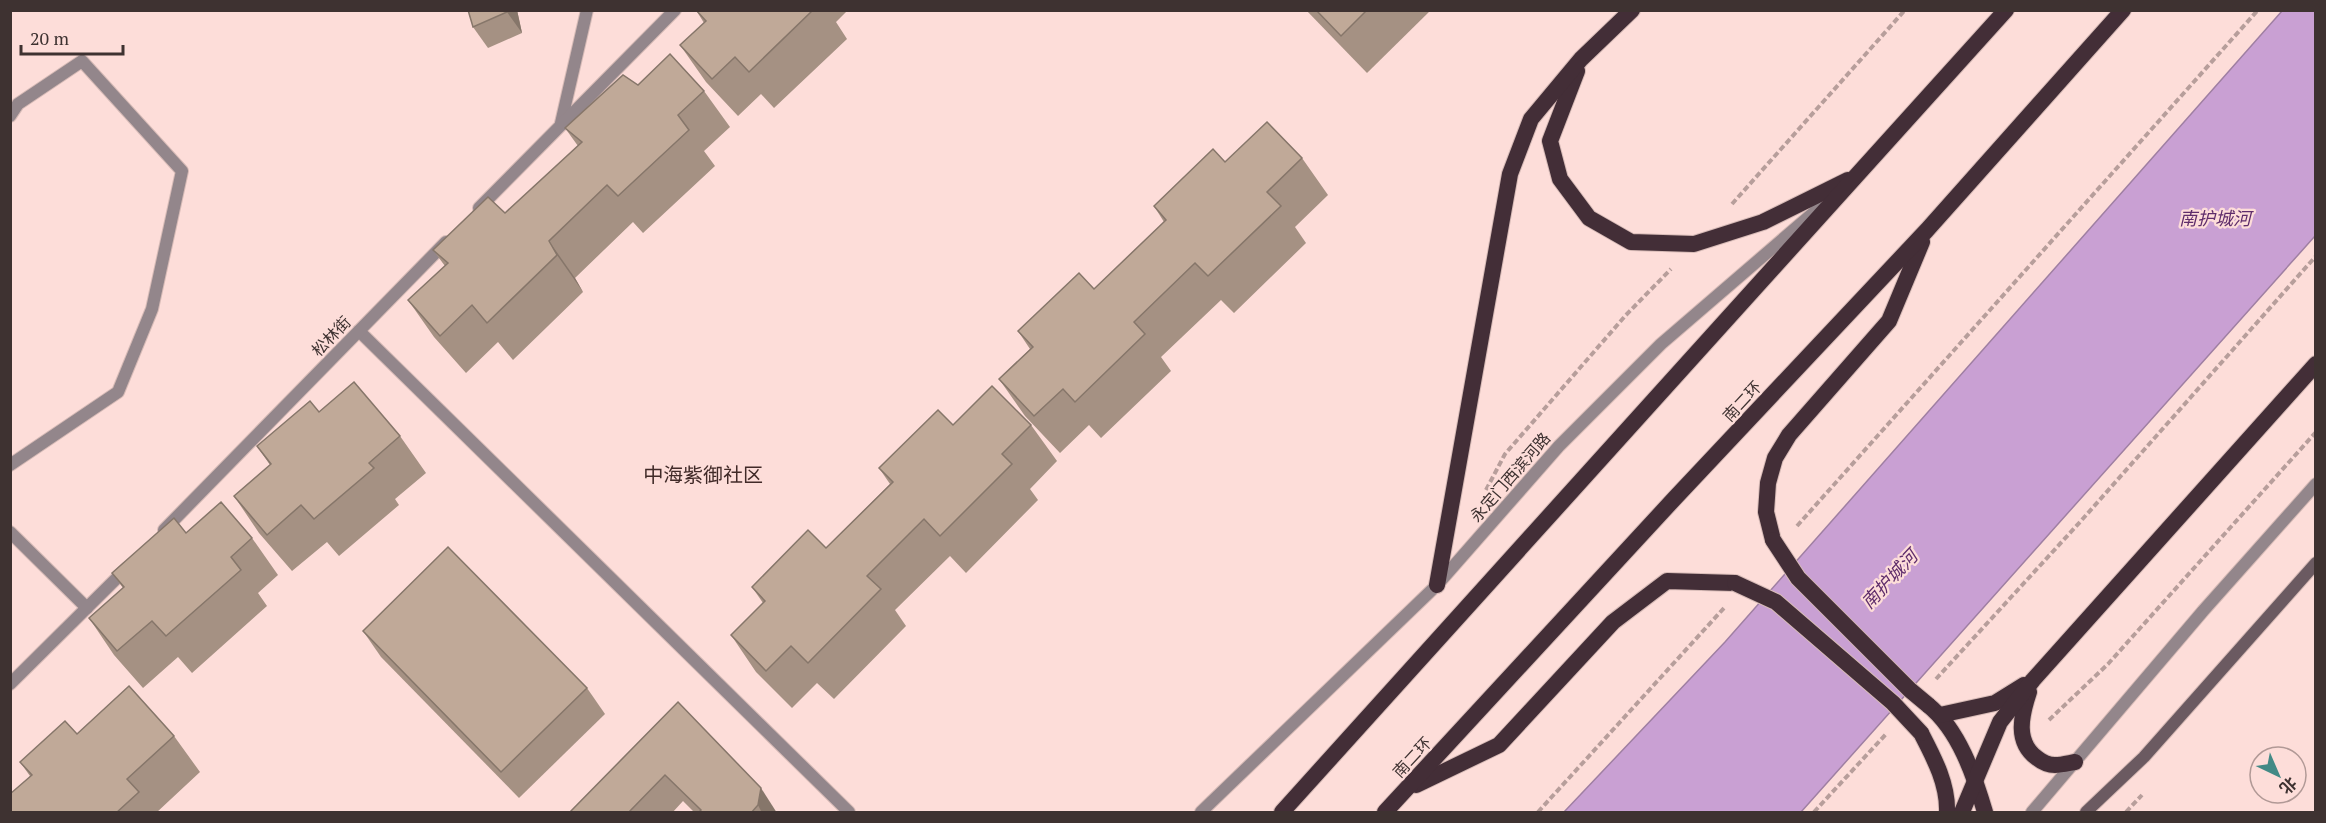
<svg xmlns="http://www.w3.org/2000/svg" width="2326" height="823" viewBox="0 0 2326 823" font-family="'PT Serif','Noto Sans SC',serif">
	<style>
		.water { fill: #c9a0d3; stroke: #9f7fa2; stroke-width: 1.5 }
		.lines { fill: none; stroke-linecap: round; stroke-linejoin: round }
		.minor-casing { stroke: #d7bbb7; stroke-width: 14 }
		.tertiary-casing { stroke: #d7bbb7; stroke-width: 14 }
		.secondary-casing { stroke: #d7bbb7; stroke-width: 14 }
		.trunk-casing { stroke: #d7bbb7; stroke-width: 18 }
		.path { stroke: #b79e9b; stroke-width: 4; stroke-dasharray: 6 3; stroke-linecap: butt }
		.minor { stroke: #93868b; stroke-width: 12 }
		.tertiary { stroke: #93868b; stroke-width: 12 }
		.secondary { stroke: #6b5a61; stroke-width: 12 }
		.trunk { stroke: #432e37; stroke-width: 16 }
		.trunk-bridge-casing { stroke: #d7bbb7; stroke-width: 18; stroke-linecap: butt }
		.trunk-bridge { stroke: #432e37; stroke-width: 16 }
		.wall { fill: #a59183 }
		.shaded-wall { fill: #86766a }
		.building { fill: #c0a998; stroke: #86766a; stroke-width: 1.5 }
		.labels { text-anchor: middle; dominant-baseline: central; stroke-width: 4.5; stroke-linejoin: round; paint-order: stroke }
		.street-label { font-size: 16px; fill: #3e3231; stroke: #fdddd9 }
		.water-label { font-size: 18px; font-style: italic; fill: #5f2d6b; stroke: #fdddd9 }
		.quarter-label { font-size: 20px; fill: #412a28; stroke: #fdddd9 }
	</style>
	<rect width="100%" height="100%" fill="#fdddd9"/>
	<path class="water" d="M2282 11H2315V236L1801 812H1564L1725 642Z"/>
	<g class="lines">
		<g class="minor-casing">
			<g id="minor">
				<path d="M10 116 18 104 82 61 182 171 152 309 118 392 10 465"/>
				<path d="M561 123 587 10"/>
				<path d="M479 208 675 10"/>
				<path d="M359 331 849 812"/>
				<path d="M164 530 446 242"/>
				<path d="M10 532 87 608"/>
				<path d="M10 684 127 568"/>
			</g>
		</g>
		<g class="tertiary-casing">
			<g id="tertiary">
				<path d="M1201 812 1437 585 1559 446 1661 344 1819 208"/>
				<path d="M2032 812 2203 611 2316 484"/>
			</g>
		</g>
		<g class="secondary-casing">
			<path id="secondary" d="M2086 812 2144 757 2316 563"/>
		</g>
		<g class="trunk-casing">
			<g id="trunk">
				<path d="M1577 71 1550 141 1560 179 1589 218 1631 242 1694 244 1763 222 1848 180"/>
				<path d="M1773 540 1766 512 1768 483 1775 458 1789 435 1889 321 1922 242"/>
				<path d="M1437 585 1510 174 1531 119 1581 59 1632 10"/>
				<path d="M2029 692C2021 716 2015 742 2037 758 2042 762 2049 765 2055 765 2061 765 2069 763 2075 762"/>
				<path d="M1928 705C1959 730 1974 775 1985 812"/>
				<path d="M1940 715 1995 703 2024 685"/>
				<path d="M1921 733C1934 758 1948 784 1947 812"/>
				<path d="M1416 785 1499 745 1613 622 1667 581 1735 583"/>
				<path d="M1282 812 2006 10"/>
				<path d="M1385 812 1674 499 1927 230 2123 10"/>
				<path d="M1962 812 2000 722 2033 680 2316 364"/>
			</g>
		</g>
		<g class="path">
			<path d="M1732 204 1905 10"/>
			<path d="M1486 490 1505 454 1626 315 1671 269"/>
			<path d="M1797 526 2258 10"/>
			<path d="M1936 679 2080 522 2316 256"/>
			<path d="M2049 720 2108 664 2316 432"/>
			<path d="M1538 812 1724 608"/>
			<path d="M1814 812 1887 733"/>
			<path d="M2126 812 2142 795"/>
		</g>
		<use href="#minor" class="minor"/>
		<use href="#tertiary" class="tertiary"/>
		<use href="#secondary" class="secondary"/>
		<use href="#trunk" class="trunk"/>
		<g class="trunk-bridge-casing">
			<g id="trunk-bridge">
				<path d="M1773 540 1798 578 1910 690 1928 705"/>
				<path d="M1735 583 1776 602 1893 703 1921 733"/>
			</g>
		</g>
		<use href="#trunk-bridge" class="trunk-bridge"/>
	</g>
	<g class="wall">
		<path d="M468 10H517L522 33 488 48 473 27Z"/>
		<path d="M696 10H848L836 22 847 39 774 108 761 94 738 116 706 82 680 45 704 23Z"/>
		<path d="M1306 10H1431L1367 73Z"/>
		<path d="M638 85 704 91 730 127 704 151 715 166 643 233 633 222 575 278 583 292 513 360 498 342 466 373 434 337 408 300 445 266 433 250 505 213 578 146 565 128Z"/>
		<path d="M1302 158 1328 195 1295 227 1306 243 1234 313 1221 300 1161 357 1171 371 1101 438 1089 425 1060 453 1025 416 999 379 1030 349 1018 331 1094 289 1164 222 1154 206 1225 162Z"/>
		<path d="M319 412 400 436 426 473 395 499 399 505 339 556 327 542 292 571 259 533 234 496 270 465 257 446Z"/>
		<path d="M953 425H1031L1057 461 1030 489 1038 500 966 573 950 556 895 610 906 626 834 699 817 683 792 708 756 672 731 635 763 603 752 587 826 548 890 484 879 468Z"/>
		<path d="M186 533 252 538 278 575 258 593 267 606 192 673 178 657 143 688 114 655 89 618 123 588 112 573Z"/>
		<path d="M363 631 587 688 605 714 519 798 381 657Z"/>
		<path d="M678 702 777 813H695L683 801 672 813H569Z"/>
		<path d="M77 734 174 736 200 772 156 813H10L30 776 20 762Z"/>
	</g>
	<g class="shaded-wall">
		<path d="M507 10H517L522 33 507 12Z"/>
		<path d="M549 241 575 278 583 292 557 255Z"/>
		<path d="M761 788 777 813H762L758 805Z"/>
	</g>
	<g class="building">
		<path d="M468 10H507V12L473 27Z"/>
		<path d="M696 10H813L749 72 735 57 712 79 680 45 706 21Z"/>
		<path d="M1316 10H1367L1341 36Z"/>
		<path d="M670 54 704 91 678 115 689 130 618 196 607 185 549 241 557 255 487 323 472 305 440 336 408 300 448 263 433 250 488 197 505 213 582 142 565 128 623 75 638 85Z"/>
		<path d="M1267 122 1302 158 1267 192 1281 206 1208 276 1195 263 1134 322 1145 334 1075 402 1063 389 1034 416 999 379 1033 347 1018 331 1079 273 1094 289 1166 220 1154 206 1213 149 1225 162Z"/>
		<path d="M354 382 400 436 369 463 374 468 314 519 301 505 267 535 234 496 271 464 257 446 310 401 319 412Z"/>
		<path d="M992 386 1031 425 1002 454 1012 464 940 536 924 519 867 576 881 589 808 663 791 646 766 671 731 635 765 601 752 587 808 530 826 548 893 482 879 468 938 410 953 425Z"/>
		<path d="M221 502 252 538 231 557 241 570 166 636 152 621 117 651 89 618 124 587 112 573 174 518 186 533Z"/>
		<path d="M448 547 587 688 501 772 363 631Z"/>
		<path d="M129 686 174 736 127 779 139 792 116 813H10V794L32 775 20 762 65 721 77 734Z"/>
		<path d="M678 702 761 788 758 805 751 813H698L701 810 665 775 628 813H569Z"/>
	</g>
	<g class="labels">
		<g class="street-label">
			<text transform="translate(331 336) rotate(-46)">松林街</text>
			<text transform="translate(1742 401) rotate(-47)">南二环</text>
			<text transform="translate(1510 477) rotate(-49)">永定门西滨河路</text>
			<text transform="translate(1412 757) rotate(-47)">南二环</text>
		</g>
		<g class="water-label">
			<text x="2215" y="218">南护城河</text>
			<text transform="translate(1889 579) rotate(-47)">南护城河</text>
		</g>
		<g class="quarter-label">
			<text x="703" y="474">中海紫御社区</text>
		</g>
	</g>
	<rect width="2326" height="823" fill="none" stroke="#3e3231" stroke-width="24"/>
	<g transform="translate(2278 775) rotate(136)"><circle r="28" fill="#fdddd9" stroke="#b19996" stroke-width="1.5"/>
	<path d="M0-4.5L10 22L0 15L-10 22Z" fill="#438a86"/>
	<text y="-9" font-size="16" font-weight="bold" text-anchor="middle" fill="#3e3231">北</text>
	</g>
	<path d="M21 45v9h102v-9" fill="none" stroke="#3e3231" stroke-width="3"/>
	<text x="30" y="45" font-size="18" fill="#3e3231" stroke="#fdddd9" stroke-width="4.5" paint-order="stroke">20 m</text>
</svg>
